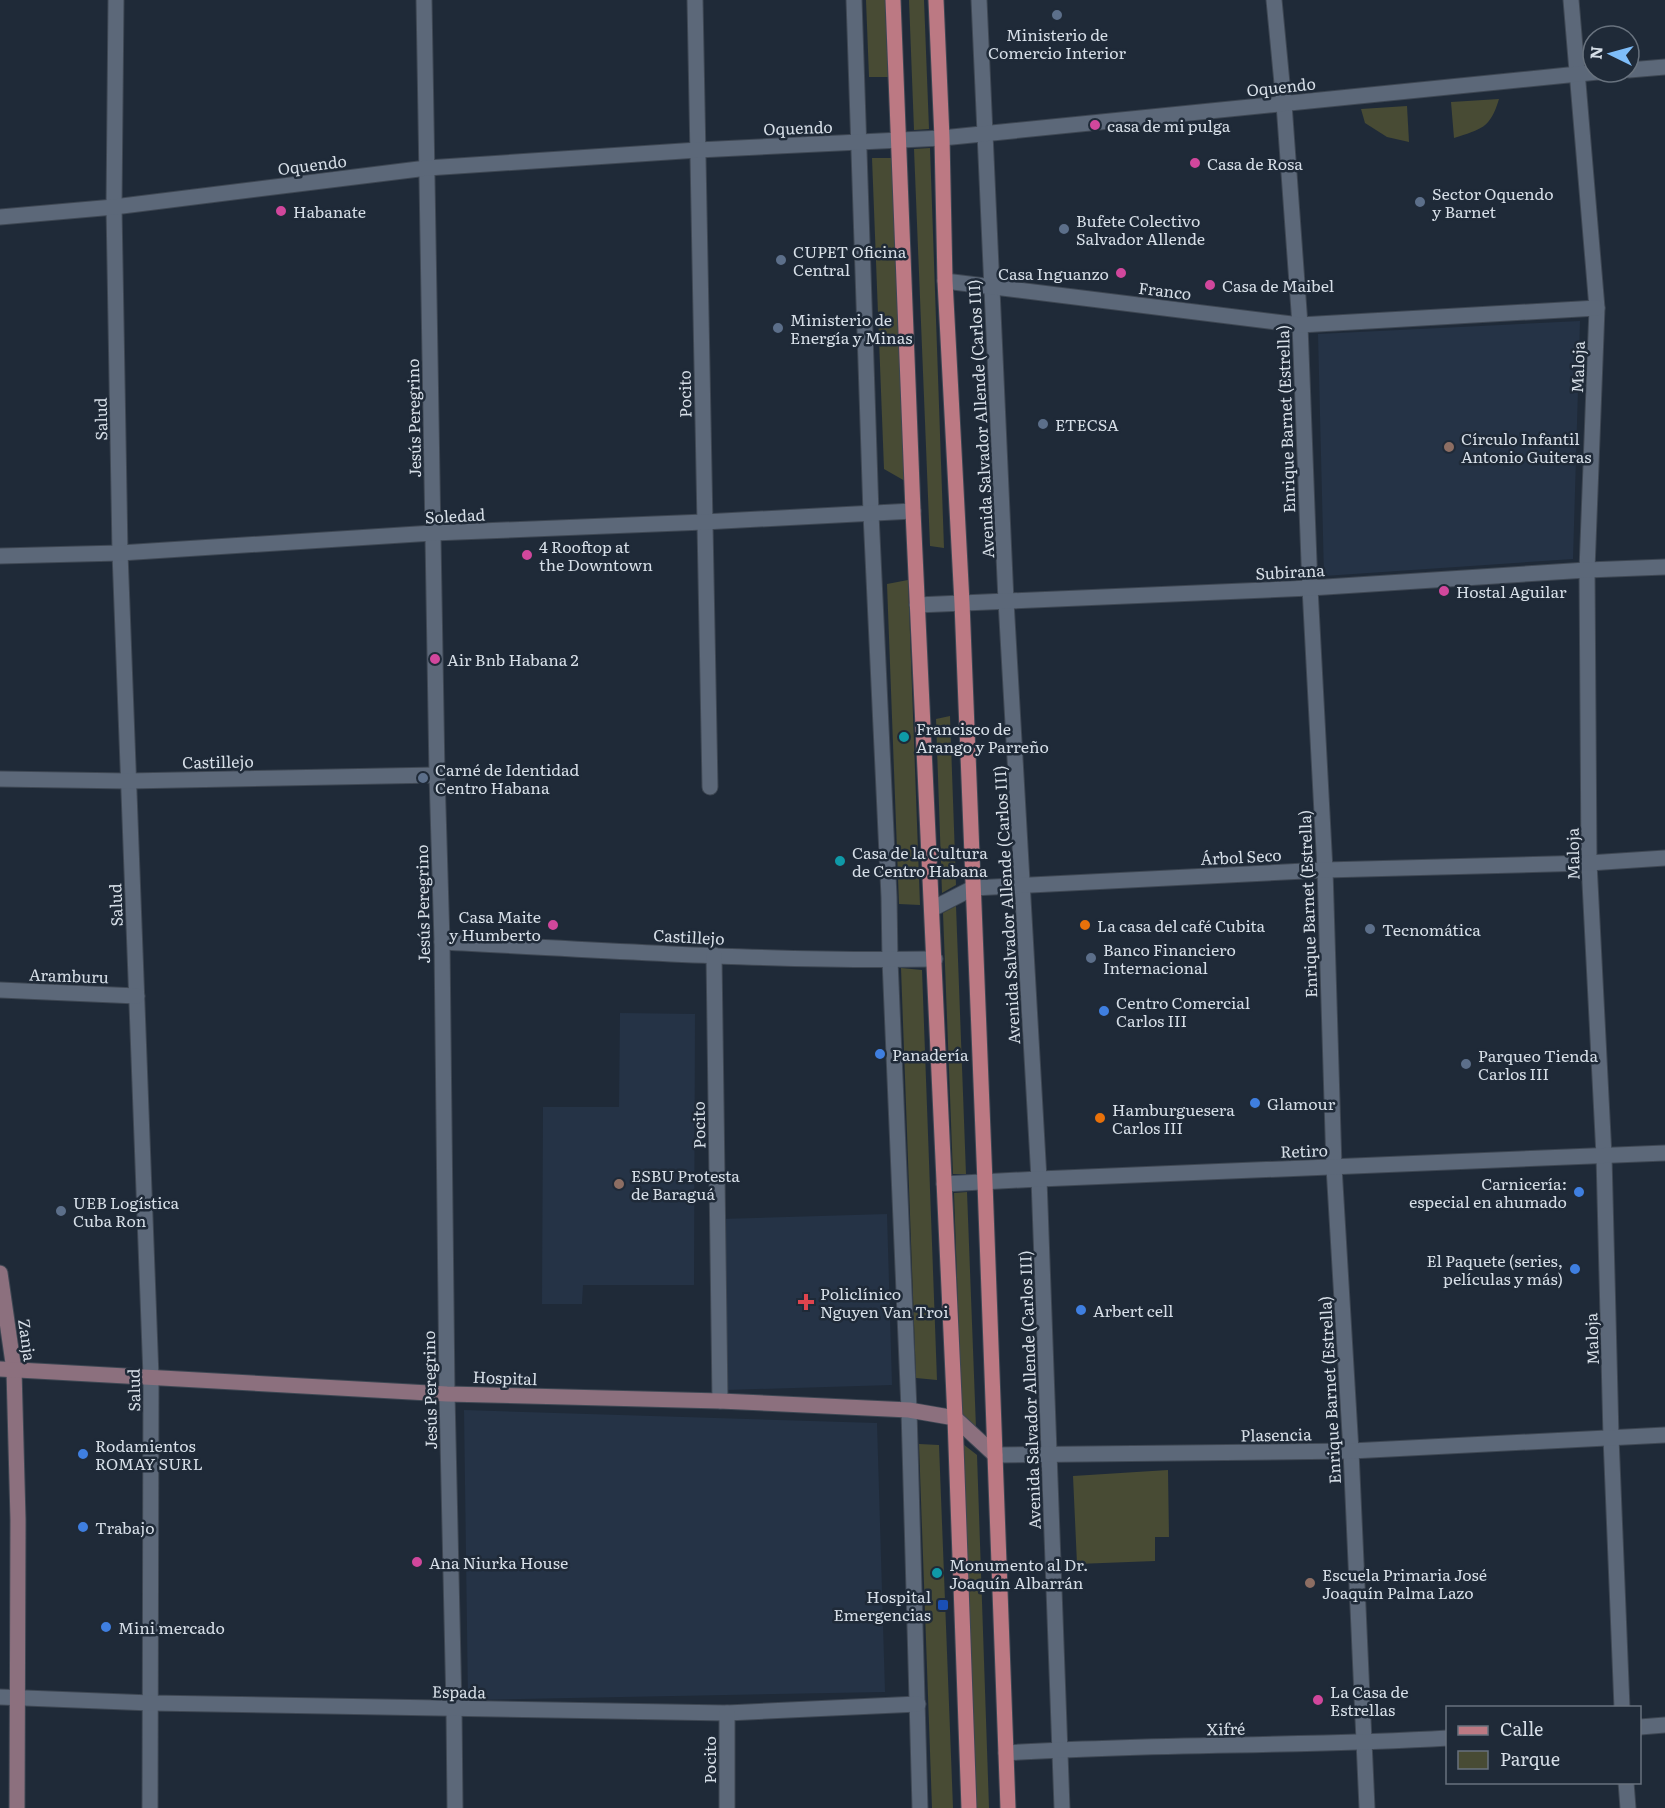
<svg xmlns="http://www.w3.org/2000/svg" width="1665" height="1808" viewBox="0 0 1665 1808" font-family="Literata,serif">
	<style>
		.built { fill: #253346 }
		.green { fill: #484b34 }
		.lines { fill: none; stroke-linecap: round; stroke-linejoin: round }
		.street-casing { stroke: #3e4753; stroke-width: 17 }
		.secondary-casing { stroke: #3e4753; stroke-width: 17 }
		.primary-casing { stroke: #3e4753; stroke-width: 17 }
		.street { stroke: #5c6879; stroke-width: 15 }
		.secondary { stroke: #8c707e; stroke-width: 15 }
		.primary { stroke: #bc7983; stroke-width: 15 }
		.service-dot { fill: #5c6f8a; stroke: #1f2a38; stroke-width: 2 }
		.hotel-dot { fill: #d1479c; stroke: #1f2a38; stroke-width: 2 }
		.education-dot { fill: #8d6e63; stroke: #1f2a38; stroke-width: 2 }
		.culture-dot { fill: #0f9aa8; stroke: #1f2a38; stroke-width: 2 }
		.food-dot { fill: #e8710a; stroke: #1f2a38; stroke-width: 2 }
		.shop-dot { fill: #3f7fe0; stroke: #1f2a38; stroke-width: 2 }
		.health-dot { fill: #e0444e; stroke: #1f2a38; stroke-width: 2 }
		.transit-dot { fill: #1a4fb4; stroke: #1f2a38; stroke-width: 2 }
		.labels { text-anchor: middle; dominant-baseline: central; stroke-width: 5; stroke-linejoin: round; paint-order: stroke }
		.poi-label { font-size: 16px; fill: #d6dee7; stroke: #1f2a38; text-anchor: start }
		.street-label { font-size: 16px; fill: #d6dee7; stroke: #1f2a38 }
	</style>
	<rect width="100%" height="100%" fill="#1f2a38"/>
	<g class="built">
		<path d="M1580 321 1573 559 1324 576 1318 334Z"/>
		<path d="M620 1013 695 1014 694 1285H583L582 1304H542L543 1107H619Z"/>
		<path d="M887 1214 892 1385 725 1390 720 1219Z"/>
		<path d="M464 1410 877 1423 885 1692 468 1700Z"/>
	</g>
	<g class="green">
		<path d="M866 0H885L888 77H869Z"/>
		<path d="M909 0H924L929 129 914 130Z"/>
		<path d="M1499 99C1490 129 1481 129 1454 138L1451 102Z"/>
		<path d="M1407 106 1409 142 1387 137 1365 123 1361 109Z"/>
		<path d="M930 148 944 548 930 546 914 149Z"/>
		<path d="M872 158H893L905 481 884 469Z"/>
		<path d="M908 580 920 905 899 904 887 584Z"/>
		<path d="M950 716 956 885 942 893 936 719Z"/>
		<path d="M956 906 966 1174H953L943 913Z"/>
		<path d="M901 968 922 970 937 1380 916 1378Z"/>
		<path d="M967 1192 976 1428 962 1419 954 1193Z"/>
		<path d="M919 1444 939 1445 953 1808H932Z"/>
		<path d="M963 1444 977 1455 989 1808H977Z"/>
		<path d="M1168 1470 1169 1537H1155V1561L1077 1564 1073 1476Z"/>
	</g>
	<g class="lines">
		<g class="street-casing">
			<g id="street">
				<path d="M116 0 114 207 120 553 151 1377 150 1808"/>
				<path d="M424 0 437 775 442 942 447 1394 454 1709 455 1808"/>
				<path d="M695 0 710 787"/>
				<path d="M854 0 871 514 889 897 890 960 909 1410 920 1808"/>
				<path d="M979 0 1006 601 1039 1179 1062 1808"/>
				<path d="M1274 0 1284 104 1300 325 1310 588 1325 870 1334 1167 1351 1451 1367 1808"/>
				<path d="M1571 0 1597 308 1587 570 1589 863 1604 1156 1611 1437 1622 1708"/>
				<path d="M1629 70 1665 67"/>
				<path d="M0 217 114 207 427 168 698 150 942 138 1598 72"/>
				<path d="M945 281 1300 325 1597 308"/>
				<path d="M0 556 120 553 433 533 704 522 913 511"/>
				<path d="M917 605 1310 588 1587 570 1665 567"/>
				<path d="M0 779 128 781 437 775"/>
				<path d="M932 909 973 888 1325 870 1589 863 1665 858"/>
				<path d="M442 942C606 950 770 962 935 959"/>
				<path d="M714 955 720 1401"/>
				<path d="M0 990 137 996"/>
				<path d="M944 1184 1039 1179 1665 1153"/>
				<path d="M995 1455 1351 1451 1665 1435"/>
				<path d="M0 1697 151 1703 727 1713 918 1704"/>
				<path d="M727 1713V1808"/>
				<path d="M1640 1727 1665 1725"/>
				<path d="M1006 1753C1153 1743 1300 1747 1448 1738"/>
				<path d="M1626 1782 1628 1808"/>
			</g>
		</g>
		<g class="secondary-casing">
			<g id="secondary">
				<path d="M0 1273 14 1370 18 1520 17 1808"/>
				<path d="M0 1369 447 1394 720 1401 909 1410 955 1418 995 1455"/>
			</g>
		</g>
		<g class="primary-casing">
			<g id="primary">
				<path d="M893 0 913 511 955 1418 969 1808"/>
				<path d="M936 0 942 138 945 281 962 603 985 1183 1008 1808"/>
			</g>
		</g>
		<use href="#street" class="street"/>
		<use href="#secondary" class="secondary"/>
		<use href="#primary" class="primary"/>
	</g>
	<g class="service-dot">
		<circle cx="1057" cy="15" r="6"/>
		<circle cx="1420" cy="202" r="6"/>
		<circle cx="1064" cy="229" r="6"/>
		<circle cx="781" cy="260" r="6"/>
		<circle cx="778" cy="328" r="6"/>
		<circle cx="1043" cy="424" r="6"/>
		<circle cx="423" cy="778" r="6"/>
		<circle cx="1370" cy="929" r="6"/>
		<circle cx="1091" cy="958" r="6"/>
		<circle cx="1466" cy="1064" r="6"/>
		<circle cx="61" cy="1211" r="6"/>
	</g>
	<g class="hotel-dot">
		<circle cx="1095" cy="125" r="6"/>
		<circle cx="1195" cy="163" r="6"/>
		<circle cx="281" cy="211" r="6"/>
		<circle cx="1121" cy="273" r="6"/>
		<circle cx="1210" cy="285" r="6"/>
		<circle cx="527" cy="555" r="6"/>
		<circle cx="1444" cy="591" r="6"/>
		<circle cx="435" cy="659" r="6"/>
		<circle cx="553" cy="925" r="6"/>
		<circle cx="417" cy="1562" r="6"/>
		<circle cx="1318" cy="1700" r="6"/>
	</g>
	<g class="education-dot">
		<circle cx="1449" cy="447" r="6"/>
		<circle cx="619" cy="1184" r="6"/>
		<circle cx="1310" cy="1583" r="6"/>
	</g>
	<g class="culture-dot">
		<circle cx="904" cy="737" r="6"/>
		<circle cx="840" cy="861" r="6"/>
		<circle cx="937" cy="1573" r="6"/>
	</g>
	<g class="food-dot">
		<circle cx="1085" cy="925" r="6"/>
		<circle cx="1100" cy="1118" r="6"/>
	</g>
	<g class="shop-dot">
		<circle cx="1104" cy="1011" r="6"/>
		<circle cx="880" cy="1054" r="6"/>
		<circle cx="1255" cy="1103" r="6"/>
		<circle cx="1579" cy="1192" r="6"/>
		<circle cx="1575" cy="1269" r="6"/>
		<circle cx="1081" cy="1310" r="6"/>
		<circle cx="83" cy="1454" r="6"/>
		<circle cx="83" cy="1527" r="6"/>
		<circle cx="106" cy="1627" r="6"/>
	</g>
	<path class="health-dot" d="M803 1293h6v6h6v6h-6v6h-6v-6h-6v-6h6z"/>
	<rect class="transit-dot" x="937" y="1599" width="12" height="12" rx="3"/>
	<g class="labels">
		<g class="poi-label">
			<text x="1057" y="34" text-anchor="middle">Ministerio de<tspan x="1057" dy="18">Comercio Interior</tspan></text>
			<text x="1107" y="125">casa de mi pulga</text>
			<text x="1207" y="163">Casa de Rosa</text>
			<text x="1432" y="193">Sector Oquendo<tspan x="1432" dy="18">y Barnet</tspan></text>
			<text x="293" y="211">Habanate</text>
			<text x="1076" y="220">Bufete Colectivo<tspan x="1076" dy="18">Salvador Allende</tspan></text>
			<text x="793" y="251">CUPET Oficina<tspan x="793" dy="18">Central</tspan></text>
			<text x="1109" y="273" text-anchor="end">Casa Inguanzo</text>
			<text x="1222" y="285">Casa de Maibel</text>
			<text x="790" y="319">Ministerio de<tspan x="790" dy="18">Energía y Minas</tspan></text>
			<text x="1055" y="424">ETECSA</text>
			<text x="1461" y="438">Círculo Infantil<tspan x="1461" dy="18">Antonio Guiteras</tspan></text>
			<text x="539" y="546">4 Rooftop at<tspan x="539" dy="18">the Downtown</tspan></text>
			<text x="1456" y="591">Hostal Aguilar</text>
			<text x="447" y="659">Air Bnb Habana 2</text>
			<text x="916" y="728">Francisco de<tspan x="916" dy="18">Arango y Parreño</tspan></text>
			<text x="435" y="769">Carné de Identidad<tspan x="435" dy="18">Centro Habana</tspan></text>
			<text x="852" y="852">Casa de la Cultura<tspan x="852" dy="18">de Centro Habana</tspan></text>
			<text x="541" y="916" text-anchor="end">Casa Maite<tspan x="541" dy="18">y Humberto</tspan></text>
			<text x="1097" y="925">La casa del café Cubita</text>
			<text x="1382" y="929">Tecnomática</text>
			<text x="1103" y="949">Banco Financiero<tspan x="1103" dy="18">Internacional</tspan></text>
			<text x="1116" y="1002">Centro Comercial<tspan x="1116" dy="18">Carlos III</tspan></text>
			<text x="892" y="1054">Panadería</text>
			<text x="1478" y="1055">Parqueo Tienda<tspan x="1478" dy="18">Carlos III</tspan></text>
			<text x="1267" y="1103">Glamour</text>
			<text x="1112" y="1109">Hamburguesera<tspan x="1112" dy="18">Carlos III</tspan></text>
			<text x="631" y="1175">ESBU Protesta<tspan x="631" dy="18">de Baraguá</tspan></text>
			<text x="1567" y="1183" text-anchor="end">Carnicería:<tspan x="1567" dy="18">especial en ahumado</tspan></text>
			<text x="73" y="1202">UEB Logística<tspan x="73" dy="18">Cuba Ron</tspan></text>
			<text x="1563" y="1260" text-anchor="end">El Paquete (series,<tspan x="1563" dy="18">películas y más)</tspan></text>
			<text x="820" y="1293">Policlínico<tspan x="820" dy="18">Nguyen Van Troi</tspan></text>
			<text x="1093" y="1310">Arbert cell</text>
			<text x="95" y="1445">Rodamientos<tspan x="95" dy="18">ROMAY SURL</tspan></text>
			<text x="95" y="1527">Trabajo</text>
			<text x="429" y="1562">Ana Niurka House</text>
			<text x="949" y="1564">Monumento al Dr.<tspan x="949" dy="18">Joaquín Albarrán</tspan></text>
			<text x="1322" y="1574">Escuela Primaria José<tspan x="1322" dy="18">Joaquín Palma Lazo</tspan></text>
			<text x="931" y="1596" text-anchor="end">Hospital<tspan x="931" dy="18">Emergencias</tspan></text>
			<text x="118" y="1627">Mini mercado</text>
			<text x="1330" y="1691">La Casa de<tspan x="1330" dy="18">Estrellas</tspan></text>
		</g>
		<g class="street-label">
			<text transform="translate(1281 86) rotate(-6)">Oquendo</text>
			<text transform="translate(798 127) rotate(-2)">Oquendo</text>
			<text transform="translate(312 164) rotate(-7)">Oquendo</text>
			<text transform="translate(1165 290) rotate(7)">Franco</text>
			<text transform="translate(1577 367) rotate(-88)">Maloja</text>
			<text transform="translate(684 394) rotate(-91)">Pocito</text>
			<text transform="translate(413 418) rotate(-91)">Jesús Peregrino</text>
			<text transform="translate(100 419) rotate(-91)">Salud</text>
			<text transform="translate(980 419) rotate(-93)">Avenida Salvador Allende (Carlos III)</text>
			<text transform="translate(1285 419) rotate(-92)">Enrique Barnet (Estrella)</text>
			<text transform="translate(455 515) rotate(-3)">Soledad</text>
			<text transform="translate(1290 571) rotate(-3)">Subirana</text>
			<text transform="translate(218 761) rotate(-1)">Castillejo</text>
			<text transform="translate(1572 854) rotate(-91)">Maloja</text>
			<text transform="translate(1241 856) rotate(-3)">Árbol Seco</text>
			<text transform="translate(422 904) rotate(-91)">Jesús Peregrino</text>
			<text transform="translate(1307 904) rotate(-92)">Enrique Barnet (Estrella)</text>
			<text transform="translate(115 905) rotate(-92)">Salud</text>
			<text transform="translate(1006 905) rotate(-93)">Avenida Salvador Allende (Carlos III)</text>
			<text transform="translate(689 936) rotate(3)">Castillejo</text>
			<text transform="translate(69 975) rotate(2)">Aramburu</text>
			<text transform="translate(698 1125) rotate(-91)">Pocito</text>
			<text transform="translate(1304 1150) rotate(-2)">Retiro</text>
			<text transform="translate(1591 1339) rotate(-92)">Maloja</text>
			<text transform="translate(28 1340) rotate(82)">Zanja</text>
			<text transform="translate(505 1377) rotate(2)">Hospital</text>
			<text transform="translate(133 1390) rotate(-91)">Salud</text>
			<text transform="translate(429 1390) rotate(-91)">Jesús Peregrino</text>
			<text transform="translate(1029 1390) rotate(-92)">Avenida Salvador Allende (Carlos III)</text>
			<text transform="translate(1329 1390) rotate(-93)">Enrique Barnet (Estrella)</text>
			<text transform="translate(1276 1434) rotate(-1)">Plasencia</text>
			<text transform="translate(459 1691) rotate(1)">Espada</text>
			<text transform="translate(1226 1728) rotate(-1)">Xifré</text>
			<text transform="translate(709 1760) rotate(-90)">Pocito</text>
		</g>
	</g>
	<rect x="1446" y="1706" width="195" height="78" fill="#1f2a38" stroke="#68727e" stroke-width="1.5"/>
	<rect x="1458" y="1726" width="30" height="9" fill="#bc7983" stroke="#68727e" stroke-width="1.5"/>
	<text x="1500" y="1736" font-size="18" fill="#d6dee7">Calle</text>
	<rect x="1458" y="1751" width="30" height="18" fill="#484b34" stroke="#68727e" stroke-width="1.5"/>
	<text x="1500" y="1766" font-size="18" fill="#d6dee7">Parque</text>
	<g transform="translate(1611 54) rotate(275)"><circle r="28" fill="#1f2a38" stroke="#68727e" stroke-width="1.5"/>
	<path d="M0-4.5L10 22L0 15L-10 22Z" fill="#7ebdf9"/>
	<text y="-9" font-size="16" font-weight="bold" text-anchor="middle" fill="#d6dee7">N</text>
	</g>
</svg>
